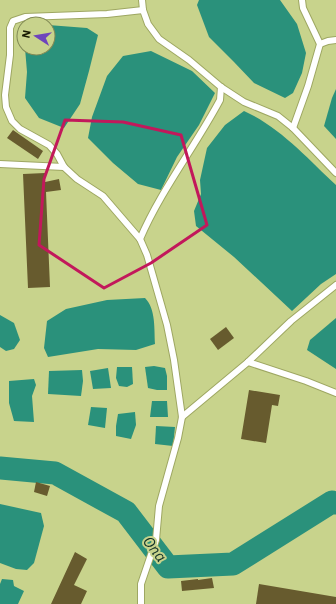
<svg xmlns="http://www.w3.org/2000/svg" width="336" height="604" viewBox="0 0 336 604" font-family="'IBM Plex Sans',sans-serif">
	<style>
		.water { fill: #2a917b }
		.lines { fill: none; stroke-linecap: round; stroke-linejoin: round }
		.river { stroke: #2a917b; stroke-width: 23 }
		.building { fill: #675b2e }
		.lane-casing { stroke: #9ea762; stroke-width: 8 }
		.lane { stroke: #fff; stroke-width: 6 }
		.marked { fill: none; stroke: #c2185b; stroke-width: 3; stroke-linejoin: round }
		.labels { text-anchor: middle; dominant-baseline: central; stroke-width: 4; stroke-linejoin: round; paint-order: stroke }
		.water-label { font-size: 15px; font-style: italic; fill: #113028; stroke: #c8d38c }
	</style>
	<rect width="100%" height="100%" fill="#c8d38c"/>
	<g class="water">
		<path d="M199 0H280L297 24 306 53 302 73 293 93 285 98 254 83 234 62 209 37 197 5Z"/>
		<path d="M48 25 87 28 98 35 89 71 80 104 64 128 39 118 25 98 27 72 25 48H48Z"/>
		<path d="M151 51 192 71 215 93 199 125 177 157 161 190 138 184 113 163 88 138 92 117 107 76 123 56Z"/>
		<path d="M336 89V139L324 126 332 98Z"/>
		<path d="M244 111C280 127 308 159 336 185V274L321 284 292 311 234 257 196 226 194 211 201 194 200 180 207 148 225 125Z"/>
		<path d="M145 298C156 309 154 329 155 344L136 350 98 349 48 357 44 348 47 321 66 309 107 300Z"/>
		<path d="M0 315 14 323 20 340 14 349 6 351 0 347Z"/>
		<path d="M336 318V369L307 350 310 340Z"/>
		<path d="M154 366 165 368 167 376V390H157L148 388 145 367Z"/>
		<path d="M117 367H132L133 384 127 387 119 386 116 378Z"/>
		<path d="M108 368 111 388 93 389 90 371Z"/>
		<path d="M82 370 83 381 81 396 48 394 49 371Z"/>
		<path d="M34 379 36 385 32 396 34 422 14 421 9 403V381Z"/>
		<path d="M152 401H167L168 417H150Z"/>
		<path d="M91 407 107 408 105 428 88 425Z"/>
		<path d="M135 412 136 425 131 439 116 436V426L118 414Z"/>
		<path d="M156 426 175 427 173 446 155 444Z"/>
		<path d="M0 504 41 513 44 526 34 563 27 570 16 569 0 563Z"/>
		<path d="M2 579 13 580 14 586 24 591 18 604H0V584Z"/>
	</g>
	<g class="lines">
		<path class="river" d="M0 468 55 473 126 512 168 567 233 564 332 502 336 503"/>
	</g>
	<g class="building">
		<path d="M13 130 43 151 38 159 7 138Z"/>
		<path d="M45 173V182L59 179 61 190 46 192 50 287 28 288 23 174Z"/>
		<path d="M226 327 234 338 218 350 210 339Z"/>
		<path d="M249 390 280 395 278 406 272 405 266 443 241 439Z"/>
		<path d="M36 482 50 486 47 496 34 492Z"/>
		<path d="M75 552 87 559 74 585 87 591 81 604H51Z"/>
		<path d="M212 578 214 588 182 591 181 581 198 579V580Z"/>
		<path d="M259 584 336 597V604H256Z"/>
	</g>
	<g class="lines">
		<g class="lane-casing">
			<g id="lane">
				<path d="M142 0 143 10 148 24 159 39 189 60 221 87 244 102 278 116 293 128 336 173"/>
				<path d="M320 44 328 41 336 40"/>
				<path d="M293 128 308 86 320 44 303 8 302 0"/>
				<path d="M0 164 64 167"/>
				<path d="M140 239 103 196 77 179 64 167 57 154 49 145 20 129 12 121 6 107 5 95 10 55V28L13 21 25 17 107 14 143 10"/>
				<path d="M248 362 306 381 336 393"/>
				<path d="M182 417 248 362 291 321 336 285"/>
				<path d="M141 604V584L156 540 159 506 178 438 182 417 174 360 167 325 147 255 140 239C161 190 195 147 220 100L221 87"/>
			</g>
		</g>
		<use href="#lane" class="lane"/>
	</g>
	<path class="marked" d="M65 120 123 122 181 135 207 225 151 263 104 288 39 245 44 179Z"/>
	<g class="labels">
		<g class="water-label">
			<text transform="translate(155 549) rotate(52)">Ona</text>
		</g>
	</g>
	<g transform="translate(36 36) rotate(282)"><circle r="19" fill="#c8d38c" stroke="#818954"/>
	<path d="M0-3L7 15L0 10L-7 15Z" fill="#6e44bc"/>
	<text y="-6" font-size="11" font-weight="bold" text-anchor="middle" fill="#171a00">N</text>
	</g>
</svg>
